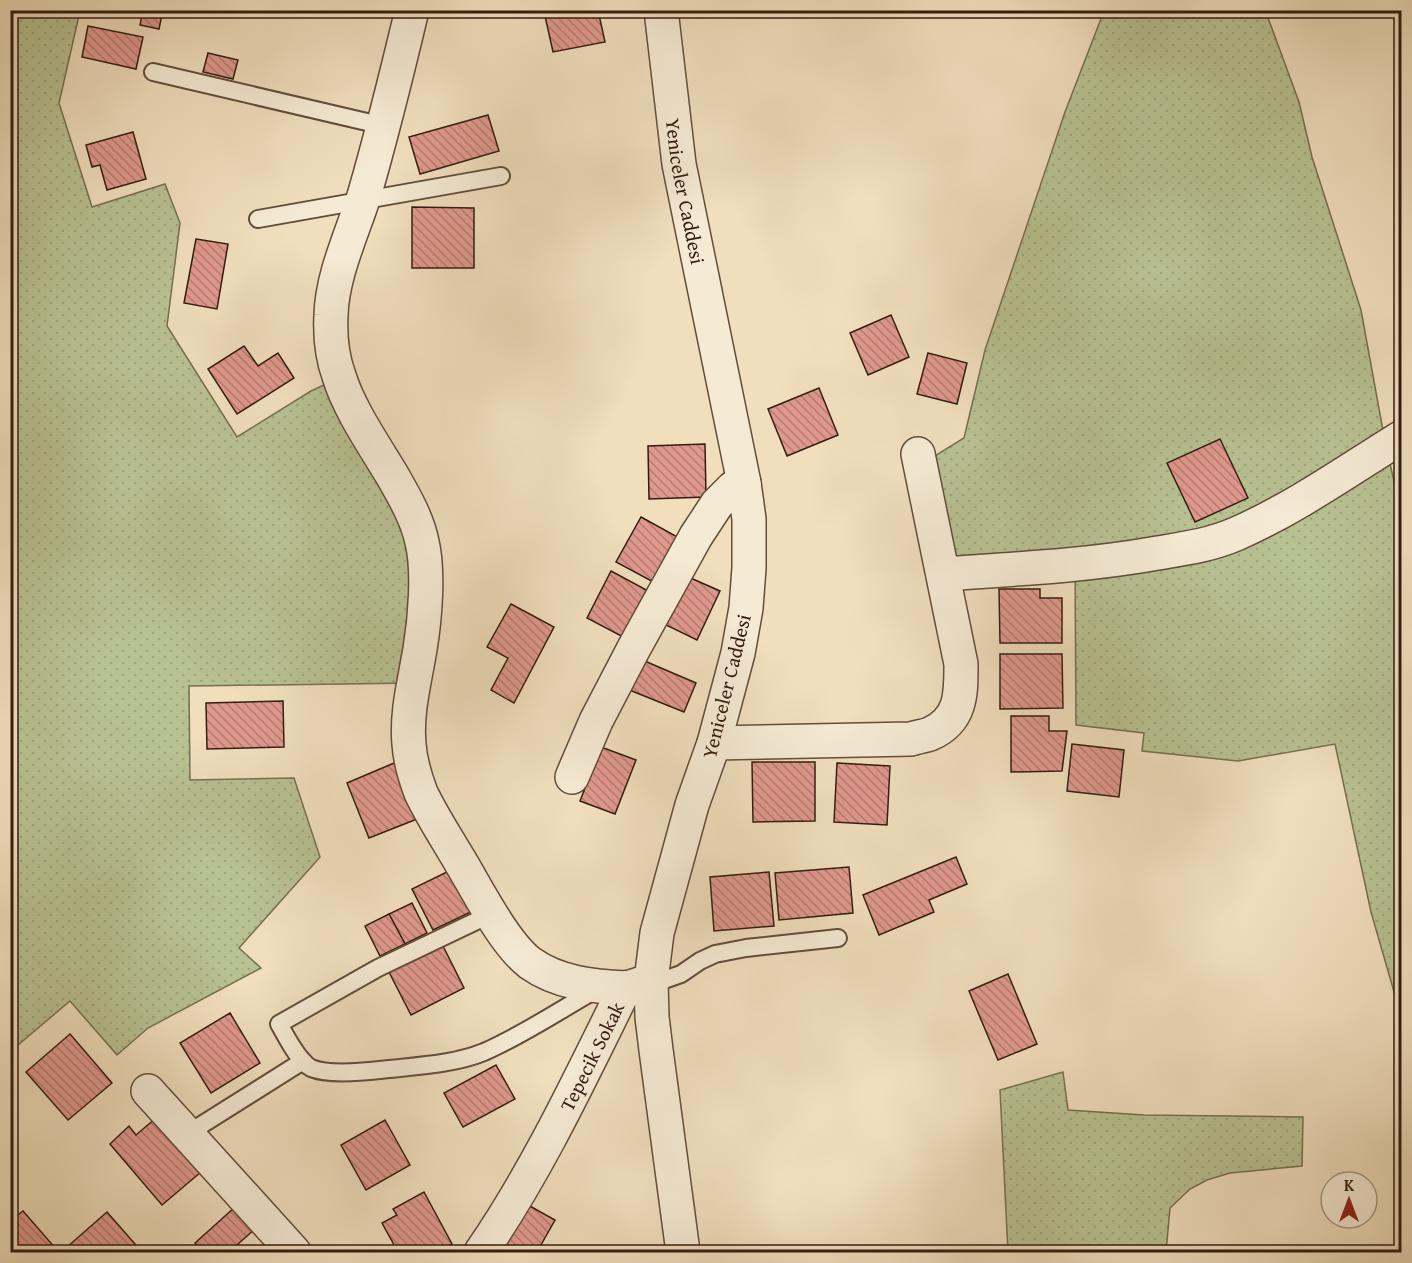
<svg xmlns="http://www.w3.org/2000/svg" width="1412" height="1263" viewBox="0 0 1412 1263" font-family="'Gentium Book Plus',serif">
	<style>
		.green { fill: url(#green-dots); stroke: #766f52; stroke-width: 1.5 }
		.building { fill: url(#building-back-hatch); stroke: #331d11; stroke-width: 1.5 }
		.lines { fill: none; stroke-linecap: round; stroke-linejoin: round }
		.service-casing { stroke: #624d3c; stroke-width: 20 }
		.minor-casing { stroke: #624d3c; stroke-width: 36 }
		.tertiary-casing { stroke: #624d3c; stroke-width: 36 }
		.service { stroke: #f5ead4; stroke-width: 16 }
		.minor { stroke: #f5ead4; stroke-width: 33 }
		.tertiary { stroke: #f5ead4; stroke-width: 33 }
		.labels { text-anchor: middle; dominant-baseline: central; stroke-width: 4.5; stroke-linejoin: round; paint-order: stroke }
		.street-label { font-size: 20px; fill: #331d11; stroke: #f5ead4 }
	</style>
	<defs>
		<pattern id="green-dots" width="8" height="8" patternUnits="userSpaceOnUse" patternTransform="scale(1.5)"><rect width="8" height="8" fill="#b8c192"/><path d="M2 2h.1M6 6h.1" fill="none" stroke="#9fa57d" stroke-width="1.8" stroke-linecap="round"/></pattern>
		<pattern id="building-back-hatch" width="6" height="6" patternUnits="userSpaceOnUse" patternTransform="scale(1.5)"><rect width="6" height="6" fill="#e0988d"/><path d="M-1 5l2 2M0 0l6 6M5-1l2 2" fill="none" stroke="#b67b72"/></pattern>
	</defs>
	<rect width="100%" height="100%" fill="#f0debd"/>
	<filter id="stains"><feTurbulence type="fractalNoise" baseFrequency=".00333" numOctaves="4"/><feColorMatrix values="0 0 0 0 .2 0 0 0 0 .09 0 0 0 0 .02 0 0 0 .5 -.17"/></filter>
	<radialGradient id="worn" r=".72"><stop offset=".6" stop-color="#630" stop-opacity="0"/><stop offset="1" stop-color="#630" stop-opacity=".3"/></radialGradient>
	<g class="green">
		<path d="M11 11H80L59 103 92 207 165 184 180 223 167 326 237 437 311 391 339 378 416 524 413 683 189 686 190 780 294 778 320 857 239 948 261 968 148 1028 117 1055 70 1001 11 1051Z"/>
		<path d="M1104 11H1262L1267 15 1299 102 1312 157 1361 310 1386 447 1401 510V1016L1371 912 1335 744 1238 761 1142 751 1144 733 1076 725 1075 564 943 574 920 465 964 438 985 350 1065 112Z"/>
		<path d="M1063 1072 1068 1110 1144 1115 1303 1117 1302 1166 1230 1173 1207 1180 1190 1189 1170 1208 1166 1252H1008L1000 1090Z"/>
	</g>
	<g class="building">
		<path d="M143 10H163L159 29 140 25Z"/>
		<path d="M573 10H598L605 42 553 52 545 16Z"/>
		<path d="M88 26 143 37 136 69 82 57Z"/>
		<path d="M208 53 238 60 233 79 203 72Z"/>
		<path d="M488 115 499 151 420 174 409 137Z"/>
		<path d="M133 132 146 179 107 190 100 165 92 167 86 145Z"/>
		<path d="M412 207 474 208V268H412Z"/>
		<path d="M196 239 228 244 217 309 184 303Z"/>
		<path d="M891 315 909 357 868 375 850 333Z"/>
		<path d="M244 346 258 366 278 353 294 378 237 414 208 369Z"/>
		<path d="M928 353 967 363 957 404 917 394Z"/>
		<path d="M819 388 838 435 787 456 768 409Z"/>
		<path d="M1220 439 1248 498 1195 522 1167 463Z"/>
		<path d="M705 444 706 497 649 499 648 446Z"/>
		<path d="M641 517 681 539 657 584 616 562Z"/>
		<path d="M611 571 652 593 627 639 587 618Z"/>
		<path d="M686 576 720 591 697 640 664 624Z"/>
		<path d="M999 589H1040V598H1062V643H1000Z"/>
		<path d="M511 604 554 627 514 703 491 690 508 658 487 647Z"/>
		<path d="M1000 654H1062L1063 708 1000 709Z"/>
		<path d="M640 659 696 683 684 712 627 689Z"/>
		<path d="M283 701 284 747 207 749 206 703Z"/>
		<path d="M1011 716H1049V731H1067L1062 771 1011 772Z"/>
		<path d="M1072 744 1124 750 1119 797 1067 791Z"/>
		<path d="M601 747 636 760 615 814 580 801Z"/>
		<path d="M752 762H815V821L753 822Z"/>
		<path d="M394 763 417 819 369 838 347 783Z"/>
		<path d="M837 763 890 766 887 825 834 822Z"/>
		<path d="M956 857 967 884 929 900 934 912 879 935 863 895Z"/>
		<path d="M849 867 853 913 779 920 775 873Z"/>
		<path d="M455 868 475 910 433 930 412 889Z"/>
		<path d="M769 872 774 926 714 931 710 877Z"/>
		<path d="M412 903 427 933 405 944 389 914Z"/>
		<path d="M389 914 405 944 380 956 365 926Z"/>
		<path d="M443 946 464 988 411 1015 389 972Z"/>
		<path d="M1008 974 1037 1044 998 1060 969 991Z"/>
		<path d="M230 1013 260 1063 211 1093 180 1043Z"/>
		<path d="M70 1034 112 1083 68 1120 26 1072Z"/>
		<path d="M496 1065 515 1099 463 1127 444 1093Z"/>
		<path d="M156 1118 201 1172 162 1205 110 1144 129 1126 136 1135Z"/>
		<path d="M385 1120 410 1165 366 1190 341 1145Z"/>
		<path d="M424 1192 452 1244 437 1252H398L382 1223 397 1215 393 1209Z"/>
		<path d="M528 1205 555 1220 537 1252H507L503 1250Z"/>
		<path d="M235 1207 255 1229 229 1252H204L195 1243Z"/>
		<path d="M23 1211 57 1250 54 1252H10V1221Z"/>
		<path d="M107 1212 142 1252H71L67 1247Z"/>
	</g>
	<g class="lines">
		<g class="service-casing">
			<g id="service">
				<path d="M153 72 384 126"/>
				<path d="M258 219 501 176"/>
				<path d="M491 914 378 968 279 1024C286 1036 298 1061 311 1068 327 1075 362 1072 380 1070 414 1066 452 1065 484 1052 523 1035 560 1010 597 989"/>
				<path d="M651 981 664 980 681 974 700 961 715 954 746 948 838 938"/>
				<path d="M187 1134 303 1061"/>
			</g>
		</g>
		<g class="minor-casing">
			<g id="minor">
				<path d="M412 10C397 73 382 134 364 196 352 234 332 275 331 315 330 335 332 357 339 376 349 409 374 445 392 475 404 496 417 518 422 542 429 571 425 619 420 649 415 680 406 712 409 744 410 760 415 777 421 793 432 816 447 839 460 861 478 891 504 943 530 963 558 983 594 987 627 988"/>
				<path d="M943 574C1013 569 1083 566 1152 554 1181 549 1208 546 1236 534 1295 508 1347 471 1402 437"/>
				<path d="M714 743 911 739C917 737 924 736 930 734 962 720 961 693 961 664L918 454"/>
				<path d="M572 777 596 721 634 648 696 536 717 504 733 488 744 483"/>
				<path d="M148 1091 294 1252"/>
				<path id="s1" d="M481 1252C536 1172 578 1083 621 996L627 988 643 983"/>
			</g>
		</g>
		<g class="tertiary-casing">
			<g id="tertiary">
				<path id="s2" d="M661 10 679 164 744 483 749 519V568L746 608 738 653 714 743 692 805 657 933 651 981 652 1017 656 1050 683 1252"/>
			</g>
		</g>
		<use href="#service" class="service"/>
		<use href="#minor" class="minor"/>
		<use href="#tertiary" class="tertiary"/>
	</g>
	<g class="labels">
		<g class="street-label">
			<text stroke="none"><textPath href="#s2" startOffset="183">Yeniceler Caddesi</textPath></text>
			<text transform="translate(726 686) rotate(-76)">Yeniceler Caddesi</text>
			<text stroke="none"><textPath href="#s1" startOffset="225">Tepecik Sokak</textPath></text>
		</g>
	</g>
	<rect width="1412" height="1263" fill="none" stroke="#f0debd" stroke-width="36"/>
	<rect x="12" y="12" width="1388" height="1239" fill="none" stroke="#331d11" stroke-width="3"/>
	<rect x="18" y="18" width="1376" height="1227" fill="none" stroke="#331d11" stroke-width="1.5"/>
	<g transform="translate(1349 1200)"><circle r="28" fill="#f5ead4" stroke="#a79886" stroke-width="1.5"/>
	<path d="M0-4.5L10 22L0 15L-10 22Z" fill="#8f2418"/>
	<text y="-9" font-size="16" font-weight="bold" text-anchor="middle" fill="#331d11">K</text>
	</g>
	<rect width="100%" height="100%" filter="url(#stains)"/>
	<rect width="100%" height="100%" fill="url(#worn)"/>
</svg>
